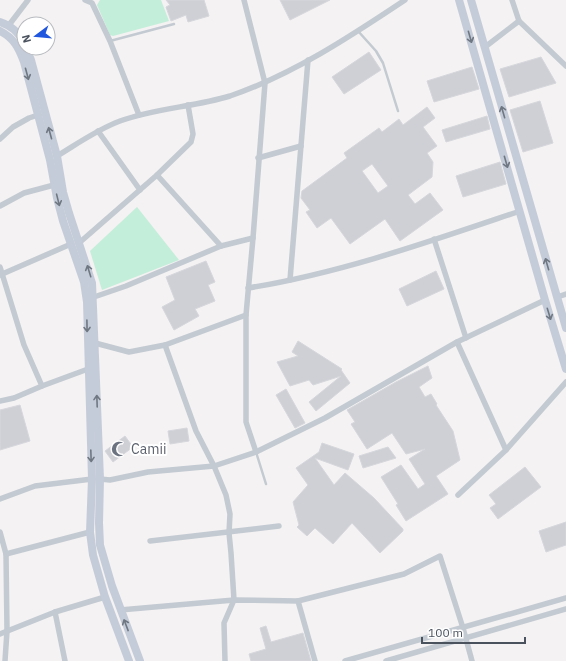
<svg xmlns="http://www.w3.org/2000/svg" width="566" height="661" viewBox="0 0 566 661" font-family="'IBM Plex Sans',sans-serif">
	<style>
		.green { fill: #c3eeda }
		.building { fill: #cfd0d6; stroke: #d6d7dc; fill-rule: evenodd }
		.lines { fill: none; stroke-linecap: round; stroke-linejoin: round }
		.lane { stroke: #c3cad2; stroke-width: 2.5 }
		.street { stroke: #c3cad2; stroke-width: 5.5 }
		.secondary { stroke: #c5ccd9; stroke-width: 8 }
		.oneway { stroke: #6f7783 }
		.labels { text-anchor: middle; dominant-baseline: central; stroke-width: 4; stroke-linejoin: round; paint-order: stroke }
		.worship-label { font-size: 14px; fill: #5b616d; stroke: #fff; text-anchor: start }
	</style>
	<rect width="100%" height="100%" fill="#f4f2f2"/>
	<g class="green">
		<path d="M100 0H161L169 21 113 36 110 35 97 5Z"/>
		<path d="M137 207 179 260 102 290 90 251Z"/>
	</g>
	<g class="building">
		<path d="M166 0H204L209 16 188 22 186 15 171 21 166 7 170 5Z"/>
		<path d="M280 0H330L290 20Z"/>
		<path d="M369 52 381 70 344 94 332 77Z"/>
		<path d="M541 57 556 83 509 97 500 69Z"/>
		<path d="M472 67 479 89 434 102 427 81Z"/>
		<path d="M540 101 553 143 523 152 510 110Z"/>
		<path d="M427 107 435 118 423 127 437 146 427 153 433 162 432 177 408 195 415 204 430 193 443 210 400 241 385 219 350 244 331 218 317 228 306 212 310 210 301 198 302 191 347 158 344 153 379 128 382 132 399 119 403 125ZM372 164 388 186 378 193 362 171Z"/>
		<path d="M487 116 490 129 446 142 442 130Z"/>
		<path d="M500 162 506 184 463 197 456 176Z"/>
		<path d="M206 261 215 282 208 285 215 301 195 309 199 316 174 330 162 307 175 300 166 277Z"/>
		<path d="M436 271 444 289 407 306 399 289Z"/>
		<path d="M298 341 342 369 341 370 350 383 316 411 309 402 341 376 313 385 309 380 290 386 277 362 298 356 292 352Z"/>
		<path d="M428 366 432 378 419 387 425 397 431 394 437 404 436 405 453 431 460 460 436 476 448 494 406 521 396 505 398 504 381 477 401 465 418 489 425 484 409 459 425 449 406 454 392 433 367 449 351 424 355 422 347 410 396 382Z"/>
		<path d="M286 389 305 423 295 428 276 395Z"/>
		<path d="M20 405 30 441 0 450V410Z"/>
		<path d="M187 428 189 441 170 444 168 431Z"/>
		<path d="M125 436 133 447 113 462 105 451Z"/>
		<path d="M322 443 354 454 348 470 315 458 334 485 345 473 374 498 403 529V531L380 553 352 523 333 544 315 528 307 536 297 527 299 525 293 502 308 485 296 468 319 452Z"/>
		<path d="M388 447 396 458 363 468 359 456Z"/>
		<path d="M525 467 541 487 498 519 490 508 496 504 489 495Z"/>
		<path d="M566 522V545L546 552 539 531Z"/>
		<path d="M266 626 271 642 303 633 311 661H251L249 654 266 649 260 628Z"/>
	</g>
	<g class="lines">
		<g class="lane">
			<path d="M358 31 376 51 383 63 398 111"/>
			<path d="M110 41 174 24"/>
			<path d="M256 452 266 484"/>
		</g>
		<g class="street">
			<path d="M85 0 92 3 110 41 139 115"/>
			<path d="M512 0 519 21 566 66"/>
			<path d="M9 25 28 0"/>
			<path d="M485 47 519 21"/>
			<path d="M98 131 140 190"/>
			<path d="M0 139 13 127 29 118 38 115"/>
			<path d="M57 156C77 144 98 129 120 121 156 108 194 107 230 96 292 75 351 36 405 0"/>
			<path d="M258 158 301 146"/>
			<path d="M157 175 221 246"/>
			<path d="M0 206 24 193 54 185"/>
			<path d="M434 239 466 338"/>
			<path d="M79 243 157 175 191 142 193 134 188 105"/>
			<path d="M0 267 24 345 42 386"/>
			<path d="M0 275 71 244"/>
			<path d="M290 280 308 60"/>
			<path d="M248 288C341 273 431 241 520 211"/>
			<path d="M94 297 126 286 221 246 253 238 265 83 244 0"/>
			<path d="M557 297 566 294"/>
			<path d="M457 342 506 450"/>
			<path d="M95 343 129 352 165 345 196 431 214 466 226 495 230 514 229 533 231 553 234 600 224 623 225 661"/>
			<path d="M165 345 246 315 253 238"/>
			<path d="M0 401 14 398 42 386 88 369"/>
			<path d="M256 452 325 418 457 342 545 300"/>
			<path d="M100 479 110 480 148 472 214 466 256 452 246 422V315"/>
			<path d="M458 495 506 450 566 382"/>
			<path d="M0 499 35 486 92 479"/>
			<path d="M0 532 6 554 7 631 5 661"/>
			<path d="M150 541 279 526"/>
			<path d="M6 554 90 532"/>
			<path d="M298 601 315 661"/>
			<path d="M120 610 234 600 298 601 404 574 440 556 463 628 472 661"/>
			<path d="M55 612 65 661"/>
			<path d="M0 634 55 612 105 597"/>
			<path d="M345 661 566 598"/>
			<path d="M386 661 566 609"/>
		</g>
		<g class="secondary">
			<path d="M459 0 545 300 566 369"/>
			<path d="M471 0 566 328"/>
			<path d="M0 22C12 26 18 32 24 43"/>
			<path d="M0 31C14 38 19 48 24 62L50 160 57 198 63 221 84 282 87 302 92 479 90 532 93 555 105 597 129 661"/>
			<path d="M26 48 31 60 57 156 63 192 69 213 92 283 100 479 99 523 100 545 112 586 140 661"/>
		</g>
	</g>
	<defs><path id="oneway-shaft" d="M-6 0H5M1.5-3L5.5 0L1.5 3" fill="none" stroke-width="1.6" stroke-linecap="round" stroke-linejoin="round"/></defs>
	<g class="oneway">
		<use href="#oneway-shaft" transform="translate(470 37) rotate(74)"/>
		<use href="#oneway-shaft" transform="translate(27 74) rotate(75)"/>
		<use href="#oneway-shaft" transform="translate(503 112) rotate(-106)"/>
		<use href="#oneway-shaft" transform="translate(50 133) rotate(-105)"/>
		<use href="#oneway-shaft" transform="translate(506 162) rotate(74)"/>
		<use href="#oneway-shaft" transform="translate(58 200) rotate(76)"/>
		<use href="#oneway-shaft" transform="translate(547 264) rotate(-106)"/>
		<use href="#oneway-shaft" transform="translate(89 271) rotate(-107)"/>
		<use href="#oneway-shaft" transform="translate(549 314) rotate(73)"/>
		<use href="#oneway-shaft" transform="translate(87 326) rotate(89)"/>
		<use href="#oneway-shaft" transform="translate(97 401) rotate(-92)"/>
		<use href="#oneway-shaft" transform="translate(91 456) rotate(88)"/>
		<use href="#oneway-shaft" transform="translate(126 625) rotate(-111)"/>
	</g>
	<defs>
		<g id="mosque-bare" transform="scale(1.2)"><path d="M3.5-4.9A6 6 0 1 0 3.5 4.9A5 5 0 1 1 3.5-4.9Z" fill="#6b7280" stroke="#fff" stroke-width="2.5" paint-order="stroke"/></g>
	</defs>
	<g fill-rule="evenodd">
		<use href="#mosque-bare" x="119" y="449"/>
	</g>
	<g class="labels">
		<g class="worship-label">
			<text x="131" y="449">Camii</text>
		</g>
	</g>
	<g transform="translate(36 36) rotate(254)"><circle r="19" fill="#ffffff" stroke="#b7babf"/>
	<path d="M0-3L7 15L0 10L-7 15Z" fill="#2157df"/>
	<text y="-6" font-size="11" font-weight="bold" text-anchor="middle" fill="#4a525e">N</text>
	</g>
	<path d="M422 637v6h103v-6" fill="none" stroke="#4a525e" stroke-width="2"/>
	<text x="428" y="637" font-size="12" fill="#4a525e" stroke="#ffffff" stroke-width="3" paint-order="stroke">100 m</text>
</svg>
